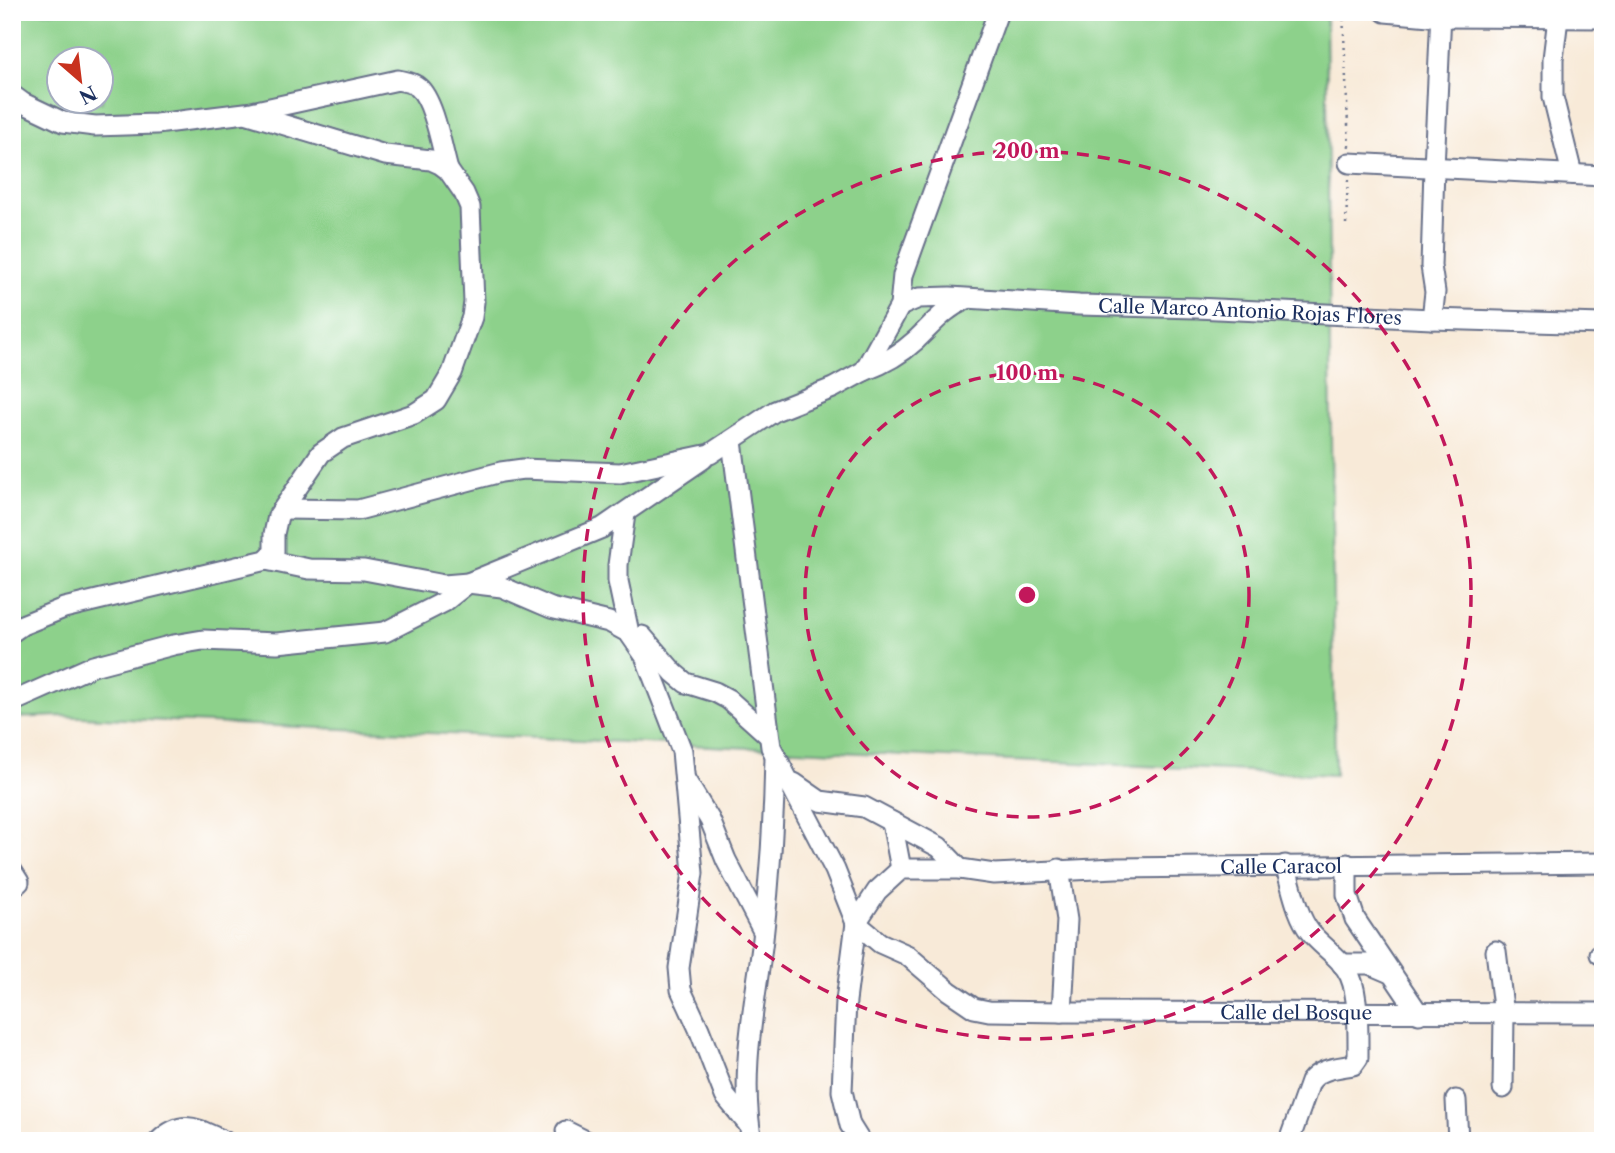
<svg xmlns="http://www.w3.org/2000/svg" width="1615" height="1153" viewBox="0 0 1615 1153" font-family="'Libre Caslon Text',serif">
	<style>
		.green { fill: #8dd18b; stroke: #548074; stroke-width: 2; fill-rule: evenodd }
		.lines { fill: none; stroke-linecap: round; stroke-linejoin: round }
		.minor-casing { stroke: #687089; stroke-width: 23 }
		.path { stroke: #687089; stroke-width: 2.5; stroke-dasharray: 2 5; stroke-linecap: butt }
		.minor { stroke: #fff; stroke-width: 19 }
		.ring { fill: none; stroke: #c2185b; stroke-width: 3.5; stroke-dasharray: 12 9 }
		.labels { text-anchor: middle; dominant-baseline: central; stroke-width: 6; stroke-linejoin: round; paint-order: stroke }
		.street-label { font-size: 19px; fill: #1b2f5e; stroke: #fff }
		.centre { fill: #c2185b; stroke: #fff; stroke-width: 3.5 }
		.ring-label { font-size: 21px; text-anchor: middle; font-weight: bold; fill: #c2185b; stroke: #fff; stroke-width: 6; stroke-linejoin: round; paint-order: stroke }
	</style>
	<rect width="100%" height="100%" fill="#fff"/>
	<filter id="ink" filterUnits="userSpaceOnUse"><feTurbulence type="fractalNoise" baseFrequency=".0143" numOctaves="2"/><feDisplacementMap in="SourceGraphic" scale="14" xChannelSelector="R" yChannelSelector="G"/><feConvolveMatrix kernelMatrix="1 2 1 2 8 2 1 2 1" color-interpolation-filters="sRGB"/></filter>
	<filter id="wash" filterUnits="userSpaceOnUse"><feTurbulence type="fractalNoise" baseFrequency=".00686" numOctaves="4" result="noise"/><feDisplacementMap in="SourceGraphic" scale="28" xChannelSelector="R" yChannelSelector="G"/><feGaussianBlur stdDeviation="1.57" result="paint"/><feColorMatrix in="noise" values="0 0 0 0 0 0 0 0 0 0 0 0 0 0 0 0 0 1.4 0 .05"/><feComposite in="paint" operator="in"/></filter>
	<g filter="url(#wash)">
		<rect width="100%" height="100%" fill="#f8ead8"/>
		<path class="green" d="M12 12H1326L1335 775 61 716 12 718ZM60 60H102V102H60Z"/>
	</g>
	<g filter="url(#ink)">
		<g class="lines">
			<g class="minor-casing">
				<g id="minor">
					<path d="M1385 12 1441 17 1603 18"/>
					<path d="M1558 18 1553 59V97L1572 174"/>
					<path d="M12 95 23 103 63 122 95 126 156 124 245 113 385 155 431 160 440 164 448 170 464 193 470 207 474 302 472 317 452 373 436 400 414 414 343 438 321 453 278 516 274 534V552L266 560 64 608 22 625 12 632"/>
					<path d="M247 113 398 80C405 82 412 82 418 87 434 100 442 149 448 170"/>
					<path d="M1349 163 1603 176"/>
					<path id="s1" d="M900 306 919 298 950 297 1079 305 1196 308 1432 319 1603 324"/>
					<path d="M1432 319 1435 292 1431 266 1434 168 1441 12"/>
					<path d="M864 371C883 364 901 354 916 340 933 324 945 308 967 299"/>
					<path id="s2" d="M732 441 771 747 835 870 856 923 880 943 907 955 949 991 974 1008 989 1011 1062 1012 1603 1013"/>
					<path d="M285 509 358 510 501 472 523 469 620 473 710 454 775 411 833 388 864 371 900 306 903 275 998 12"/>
					<path d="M625 514 618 565V581L629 633"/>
					<path d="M266 560 309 569 364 570 444 585 468 583 502 587 551 608 609 622 629 633 645 656 682 751 693 873 679 968 681 990 699 1029 725 1096 748 1124"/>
					<path d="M642 636 674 673 686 683 715 692 728 699 768 735"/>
					<path d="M12 702 93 666 173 645 203 640 277 643 385 632 444 602 468 583 602 528 703 459"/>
					<path d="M686 781 710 820 726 860 763 931"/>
					<path d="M794 783 820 801 864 807 939 847 960 869"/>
					<path d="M892 822 901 869"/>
					<path d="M1347 864V895L1355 919 1419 1014"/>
					<path d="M1285 865C1292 886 1296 914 1310 932 1322 947 1342 958 1350 976 1359 996 1358 1036 1358 1058L1353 1065C1337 1068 1320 1068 1310 1082L1289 1141"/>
					<path d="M1059 869 1067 920 1062 1012"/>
					<path d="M12 871 19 882 12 888"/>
					<path d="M1496 951 1504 1015 1503 1088"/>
					<path d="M1600 954 1603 955"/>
					<path d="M1342 964H1369L1390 973"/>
					<path d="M1456 1100 1458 1141"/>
					<path d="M566 1131 586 1141"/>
					<path d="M159 1141C184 1117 198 1130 224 1141"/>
					<path d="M752 1141C739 1074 755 1005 763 939 770 879 774 818 775 757"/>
					<path id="s3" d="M860 1141 850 1125 842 1091 846 1001 856 923 877 891 901 869H960L994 874 1116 868 1603 863"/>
				</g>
			</g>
			<g class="path">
				<path d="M1343 12 1349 147"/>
				<path d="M1346 224 1348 178"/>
			</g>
			<use href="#minor" class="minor"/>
		</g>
	</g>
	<g class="ring">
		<circle cx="1027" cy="595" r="222"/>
		<circle cx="1027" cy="595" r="444"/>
	</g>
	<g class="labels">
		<g class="street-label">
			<text stroke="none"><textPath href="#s1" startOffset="352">Calle Marco Antonio Rojas Flores</textPath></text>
			<text stroke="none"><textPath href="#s3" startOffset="674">Calle Caracol</textPath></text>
			<text stroke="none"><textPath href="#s2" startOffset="973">Calle del Bosque</textPath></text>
		</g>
	</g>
	<circle cx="1027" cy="595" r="10" class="centre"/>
	<g class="ring-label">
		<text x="1027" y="158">200 m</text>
		<text x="1027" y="380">100 m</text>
	</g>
	<rect width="1615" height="1153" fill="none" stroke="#fff" stroke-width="42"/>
	<g transform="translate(80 80) rotate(152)"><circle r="33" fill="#ffffff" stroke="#a4acbf" stroke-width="2"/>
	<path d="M0-5L12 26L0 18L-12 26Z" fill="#c8321e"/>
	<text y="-10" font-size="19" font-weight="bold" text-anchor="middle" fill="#1b2f5e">N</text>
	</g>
</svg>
